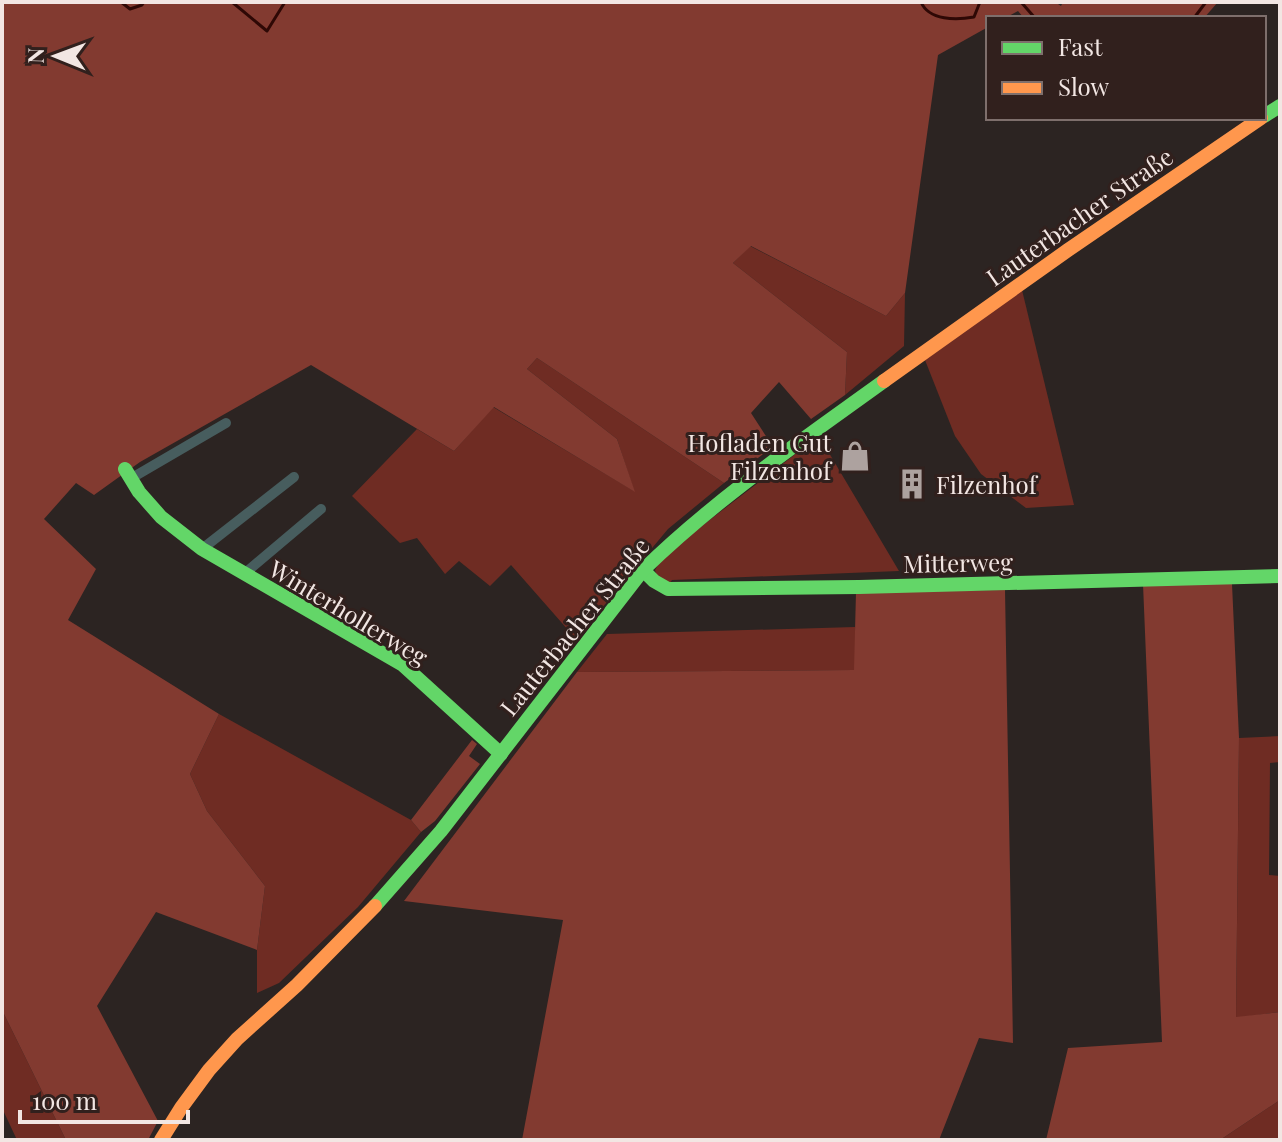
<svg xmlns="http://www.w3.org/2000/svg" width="1282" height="1142" viewBox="0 0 1282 1142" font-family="'Playfair Display',serif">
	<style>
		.green { fill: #6f2c23 }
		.forest { fill: #823a30 }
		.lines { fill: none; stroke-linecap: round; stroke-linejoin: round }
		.stream { stroke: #2e0805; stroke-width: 3 }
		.street { stroke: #475d5e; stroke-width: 10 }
		.fast { stroke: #63d668; stroke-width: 14 }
		.slow { stroke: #ff974d; stroke-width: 14 }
		.labels { text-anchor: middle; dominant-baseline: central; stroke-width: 6; stroke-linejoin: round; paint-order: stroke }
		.street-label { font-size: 24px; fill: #f2e6e3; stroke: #31201d }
		.poi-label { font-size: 24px; fill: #f2e6e3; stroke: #31201d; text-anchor: end }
	</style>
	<rect width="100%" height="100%" fill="#2c2422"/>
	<g class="green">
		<path d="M750 246 886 316 905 293 904 346 845 395 847 352 733 263Z"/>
		<path d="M1022 290 1074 505 1026 508 981 474 955 436 925 360Z"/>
		<path d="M537 358 724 483 668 529 576 639 511 565 490 586 459 561 445 574 417 538 400 543 352 496 417 429 454 451 493 407 634 491 617 439 527 369Z"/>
		<path d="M819 436 899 571 672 580 669 584 658 580 655 570 659 563 694 532Z"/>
		<path d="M855 627V670L577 672 607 634Z"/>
		<path d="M219 714 411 820 421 832 358 907 279 983 257 993V950L265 886 207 811 190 774Z"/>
		<path d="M1280 736V762L1270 763 1269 875 1280 876V1012L1236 1018 1239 738Z"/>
		<path d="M2 1010 66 1140H17L2 1108Z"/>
		<path d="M1280 1100V1140H1220Z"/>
	</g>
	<g class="forest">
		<path d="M2 2H1055L1061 6 1063 2H1218L1204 18H1024L1018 11 1005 18H988V27L938 55 905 293 886 316 751 246 733 263 847 352 845 395 811 419 779 382 751 413 773 447 724 483 537 358 527 369 617 439 635 492 494 407 454 451 311 365 140 462 94 495 76 483 44 519 96 569 68 620 219 714 190 774 207 811 265 886 257 950 156 912 97 1006 158 1121 148 1140H66L2 1010Z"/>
		<path d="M1143 584H1232L1239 738 1236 1017 1280 1012V1100L1220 1140H1046L1068 1048 1162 1042Z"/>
		<path d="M1005 590 1013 1043 979 1038 939 1140H522L563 920 404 901 577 672 854 670 856 592Z"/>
		<path d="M472 740 477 744 469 756 480 764 435 821 421 832 411 820Z"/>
	</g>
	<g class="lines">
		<g class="stream">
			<path d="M121 2 130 9 142 5 144 2"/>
			<path d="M232 2 267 31 285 2"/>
			<path d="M921 2C929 21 957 20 974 17L980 2"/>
			<path d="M1021 2 1035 18"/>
			<path d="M1194 18 1206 2"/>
		</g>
		<g class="street">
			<path d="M130 479 226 423"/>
			<path d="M202 549 294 477"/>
			<path d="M244 574 321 509"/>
		</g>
		<g class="fast">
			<path d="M1264 116 1280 106"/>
			<path d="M125 469 139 492 161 517 202 549 403 665 501 754"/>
			<path d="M643 570 654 581 668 589 859 587 1280 576"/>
			<path d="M375 906 441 831 643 570C717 498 801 441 884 381"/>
		</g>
		<g class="slow">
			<path d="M884 381 1068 250 1261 118"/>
			<path d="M161 1140 181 1108 209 1070 237 1039 297 985 375 906"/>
		</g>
	</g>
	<defs>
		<g id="shop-bare" transform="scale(2.4)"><path d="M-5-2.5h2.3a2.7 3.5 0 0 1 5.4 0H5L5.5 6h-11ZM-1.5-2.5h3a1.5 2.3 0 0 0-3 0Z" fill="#ada29f" stroke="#31201d" stroke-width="2.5" paint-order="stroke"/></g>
		<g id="building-bare" transform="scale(2.4)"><path d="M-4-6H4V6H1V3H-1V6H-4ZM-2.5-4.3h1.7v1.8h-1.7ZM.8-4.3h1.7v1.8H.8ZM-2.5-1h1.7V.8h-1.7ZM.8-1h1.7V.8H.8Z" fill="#ada29f" stroke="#31201d" stroke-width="2.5" paint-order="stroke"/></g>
	</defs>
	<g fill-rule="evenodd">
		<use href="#shop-bare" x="855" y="456"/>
		<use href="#building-bare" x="912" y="484"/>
	</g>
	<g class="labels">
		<g class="street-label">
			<text transform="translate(1079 216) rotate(-35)">Lauterbacher Straße</text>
			<text transform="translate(958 562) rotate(-1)">Mitterweg</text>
			<text transform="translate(349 612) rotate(31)">Winterhollerweg</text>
			<text transform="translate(574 626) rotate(-51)">Lauterbacher Straße</text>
		</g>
		<g class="poi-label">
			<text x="831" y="442">Hofladen Gut<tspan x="831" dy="28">Filzenhof</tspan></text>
			<text x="936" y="484" text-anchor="start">Filzenhof</text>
		</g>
	</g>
	<rect width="1282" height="1142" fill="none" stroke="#f2e6e3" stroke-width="8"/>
	<rect x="986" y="16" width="280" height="104" fill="#31201d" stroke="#7e6f6c" stroke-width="2"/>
	<rect x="1002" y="42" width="40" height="12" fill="#63d668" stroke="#7e6f6c" stroke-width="2"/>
	<text x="1058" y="56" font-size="24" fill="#f2e6e3">Fast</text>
	<rect x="1002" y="82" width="40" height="12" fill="#ff974d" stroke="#7e6f6c" stroke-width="2"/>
	<text x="1058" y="96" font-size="24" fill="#f2e6e3">Slow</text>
	<g transform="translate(56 56) rotate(271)" stroke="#31201d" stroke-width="6" paint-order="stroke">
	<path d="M0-6L14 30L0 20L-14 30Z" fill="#f2e6e3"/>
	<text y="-12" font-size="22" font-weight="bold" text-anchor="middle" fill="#f2e6e3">N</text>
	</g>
	<path d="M20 1110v12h168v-12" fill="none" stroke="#f2e6e3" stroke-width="4"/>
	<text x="32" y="1110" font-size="24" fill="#f2e6e3" stroke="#31201d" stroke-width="6" paint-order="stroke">100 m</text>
</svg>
